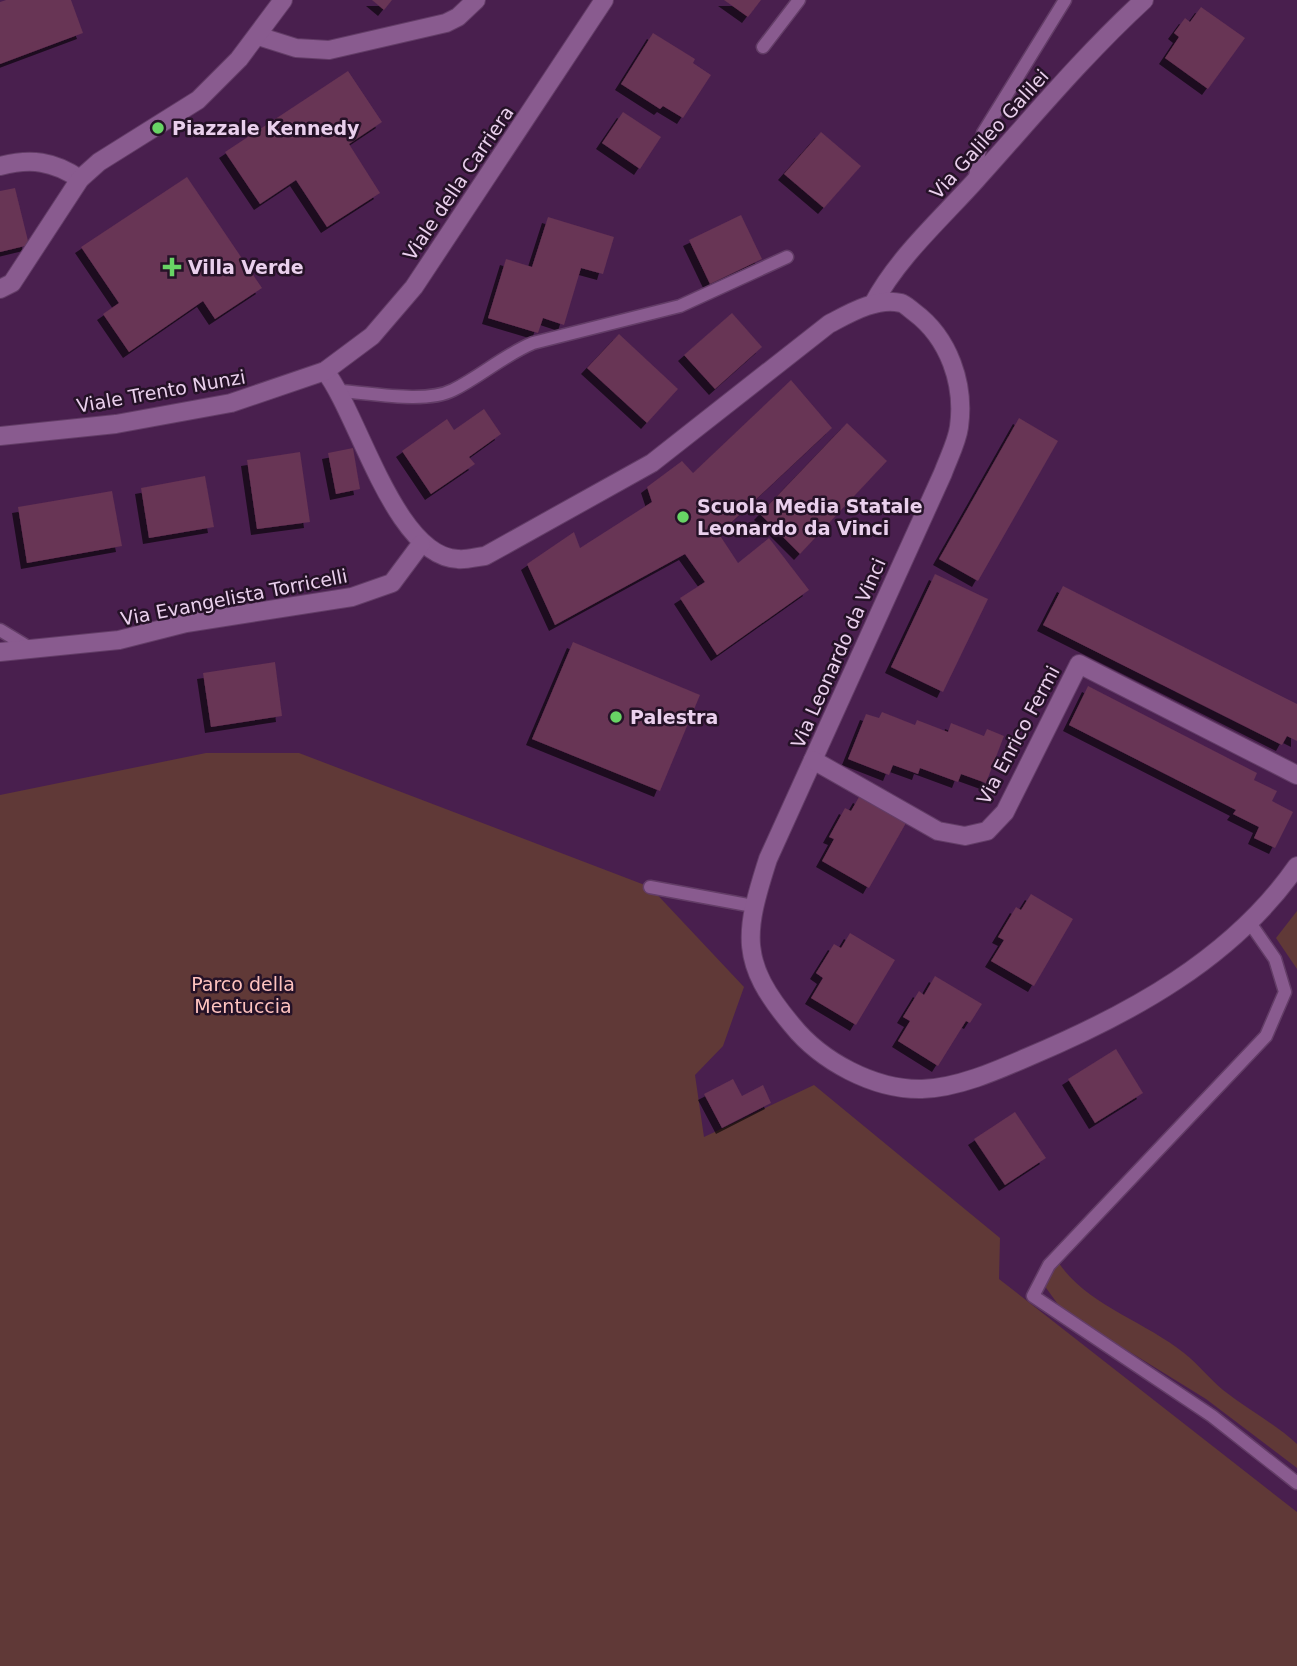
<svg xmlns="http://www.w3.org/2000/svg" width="1297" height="1666" viewBox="0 0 1297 1666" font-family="'DejaVu Sans',sans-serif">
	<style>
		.green { fill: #603937 }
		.building { fill: #673454; filter: url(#shadow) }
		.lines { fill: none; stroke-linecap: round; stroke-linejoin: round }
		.service-casing { stroke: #633d67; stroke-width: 15 }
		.minor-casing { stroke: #633d67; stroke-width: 20 }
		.secondary-casing { stroke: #633d67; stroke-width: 20 }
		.service { stroke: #895b8f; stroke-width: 12 }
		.minor { stroke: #895b8f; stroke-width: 18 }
		.secondary { stroke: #895b8f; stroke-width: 18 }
		.poi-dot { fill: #68d465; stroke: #251227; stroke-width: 2.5 }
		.labels { text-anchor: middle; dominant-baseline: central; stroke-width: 5; stroke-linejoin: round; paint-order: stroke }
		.poi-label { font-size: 19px; font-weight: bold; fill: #ead0ed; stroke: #251227; text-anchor: start }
		.street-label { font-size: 19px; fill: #ead0ed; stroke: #251227 }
		.park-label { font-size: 19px; fill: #ffc3bf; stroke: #251227 }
	</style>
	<defs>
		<filter id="shadow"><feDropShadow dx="-6" dy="6" stdDeviation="0" flood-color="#0009"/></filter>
	</defs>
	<rect width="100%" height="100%" fill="#491f4e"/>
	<g class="green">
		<path d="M206 753H299L650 887 744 987 723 1046 695 1075 704 1137 814 1085 1000 1238 999 1279 1297 1512V1666H0V795Z"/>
		<path d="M1297 911V969L1276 938Z"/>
		<path d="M1058 1262C1087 1305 1144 1321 1184 1353 1198 1364 1209 1378 1223 1390 1247 1409 1274 1423 1297 1444V1468L1206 1399 1062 1310 1044 1285Z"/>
	</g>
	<g class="building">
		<path d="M6 0H71L83 33 0 64V2Z"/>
		<path d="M372 0H392L384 10Z"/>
		<path d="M724 0H761L748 17Z"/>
		<path d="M1201 7 1245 38 1208 89 1165 58 1179 37 1174 33 1185 18 1190 22Z"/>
		<path d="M653 33 695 59 693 63 711 75 683 118 663 106 660 109 621 84Z"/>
		<path d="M348 71 382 122 349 144 380 193 327 227 296 180 260 204 225 152Z"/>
		<path d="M623 112 661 137 640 169 602 143Z"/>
		<path d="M821 132 861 166 824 208 784 174Z"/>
		<path d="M187 177 262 288 215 319 203 301 129 352 103 314 119 303 81 247Z"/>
		<path d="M15 188 29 245 0 252V191Z"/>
		<path d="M741 215 762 259 710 284 689 240Z"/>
		<path d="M548 217 614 237 603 274 581 268 564 325 543 318 538 333 488 318 506 259 532 267Z"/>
		<path d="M732 313 762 347 715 389 684 355Z"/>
		<path d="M619 334 678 389 647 423 587 368Z"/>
		<path d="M791 380 832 428 719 534 738 563 769 538 809 590 717 655 680 598 705 582 685 554 555 625 527 564 574 532 580 548 652 502 647 487 682 461 693 473Z"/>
		<path d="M484 409 501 434 469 457 475 464 431 494 402 451 447 419 454 430Z"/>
		<path d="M1019 418 1058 441 978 581 939 559Z"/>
		<path d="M847 423 887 461 800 554 760 514Z"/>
		<path d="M353 448 360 489 336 494 328 453Z"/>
		<path d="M300 452 310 522 257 529 247 460Z"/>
		<path d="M205 476 214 527 149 538 141 488Z"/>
		<path d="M112 491 122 546 27 563 18 507Z"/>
		<path d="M935 574 988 599 943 692 891 667Z"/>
		<path d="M1063 586 1297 704V741L1287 736 1282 745 1043 625Z"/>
		<path d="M573 642 700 695 660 791 532 739Z"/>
		<path d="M275 662 282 716 211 727 203 673Z"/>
		<path d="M1088 686 1257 773 1254 780 1277 791 1272 801 1293 812 1275 848 1254 838 1259 827 1233 814 1236 810 1069 725Z"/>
		<path d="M882 712 915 725 917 720 948 732 951 723 984 736 987 729 1004 736 986 783 961 774 958 782 920 768 918 774 893 765 889 775 848 759 866 714 879 718Z"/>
		<path d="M859 797 906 823 869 888 822 861 834 839 829 837 845 808 851 811Z"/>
		<path d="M1031 894 1073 919 1034 986 991 961 1004 940 998 937 1016 907 1021 910Z"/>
		<path d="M850 933 895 960 856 1025 811 998 823 978 816 973 834 944 841 948Z"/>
		<path d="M935 976 982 1004 970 1023 966 1021 938 1066 898 1041 910 1021 903 1017 919 991 924 995Z"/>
		<path d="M1116 1049 1143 1093 1095 1123 1068 1079Z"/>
		<path d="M733 1079 742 1096 763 1085 771 1103 722 1128 704 1094Z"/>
		<path d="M1015 1112 1046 1158 1005 1185 974 1139Z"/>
	</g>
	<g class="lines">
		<g class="service-casing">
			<g id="service">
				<path d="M763 47 799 0"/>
				<path d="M974 182 983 133 1065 0"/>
				<path d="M340 391C371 393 426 404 453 390 481 376 504 355 533 343L680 306 787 257"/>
				<path d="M0 630 33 650"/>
				<path d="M650 887 753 906"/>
				<path d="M1250 923 1275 959 1285 992 1266 1036 1049 1265 1033 1296 1212 1416 1297 1483"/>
			</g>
		</g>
		<g class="minor-casing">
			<g id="minor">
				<path d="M258 36 296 48 329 50 446 23 458 17 476 0"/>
				<path d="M0 166C31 158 53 161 80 179"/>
				<path d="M0 289 12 283 80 179 99 162 198 100 239 59 283 0"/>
				<path d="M873 304C898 257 941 219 976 180 1031 119 1083 56 1144 0"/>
				<path d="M325 371C359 415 395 557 458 559 466 560 476 557 485 556L652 463 829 324C850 313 877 297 901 303 905 304 910 309 914 312 949 338 965 384 959 427 957 442 948 459 943 473L768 859C744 934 739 962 792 1025 821 1061 874 1090 922 1089 957 1088 996 1071 1028 1057 1130 1014 1232 959 1297 866"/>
				<path d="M0 652 119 640 186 623 352 597 392 583 421 544"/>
				<path d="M813 760 938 831 965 836 987 831 1005 812 1079 664 1297 775"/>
			</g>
		</g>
		<g class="secondary-casing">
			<path id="secondary" d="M0 436 116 424 231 403 325 371 372 336 414 287 604 0"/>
		</g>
		<use href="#service" class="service"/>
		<use href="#minor" class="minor"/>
		<use href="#secondary" class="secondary"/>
	</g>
	<g class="poi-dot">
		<circle cx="158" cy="128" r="7"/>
		<path d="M168.5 256.5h7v7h7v7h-7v7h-7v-7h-7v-7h7z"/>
		<circle cx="683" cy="517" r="7"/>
		<circle cx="616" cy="717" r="7"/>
	</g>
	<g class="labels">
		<g class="poi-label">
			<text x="172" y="128">Piazzale Kennedy</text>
			<text x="188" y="267">Villa Verde</text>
			<text x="697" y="506">Scuola Media Statale<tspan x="697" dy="22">Leonardo da Vinci</tspan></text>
			<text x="630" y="717">Palestra</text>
		</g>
		<g class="street-label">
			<text transform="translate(989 134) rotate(-48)">Via Galileo Galilei</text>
			<text transform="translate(458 183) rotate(-56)">Viale della Carriera</text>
			<text transform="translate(161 391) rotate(-10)">Viale Trento Nunzi</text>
			<text transform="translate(234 597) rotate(-11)">Via Evangelista Torricelli</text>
			<text transform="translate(838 653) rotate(-66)">Via Leonardo da Vinci</text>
			<text transform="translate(1018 735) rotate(-62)">Via Enrico Fermi</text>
		</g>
		<g class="park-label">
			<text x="243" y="984">Parco della<tspan x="243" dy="22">Mentuccia</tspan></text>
		</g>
	</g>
</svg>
